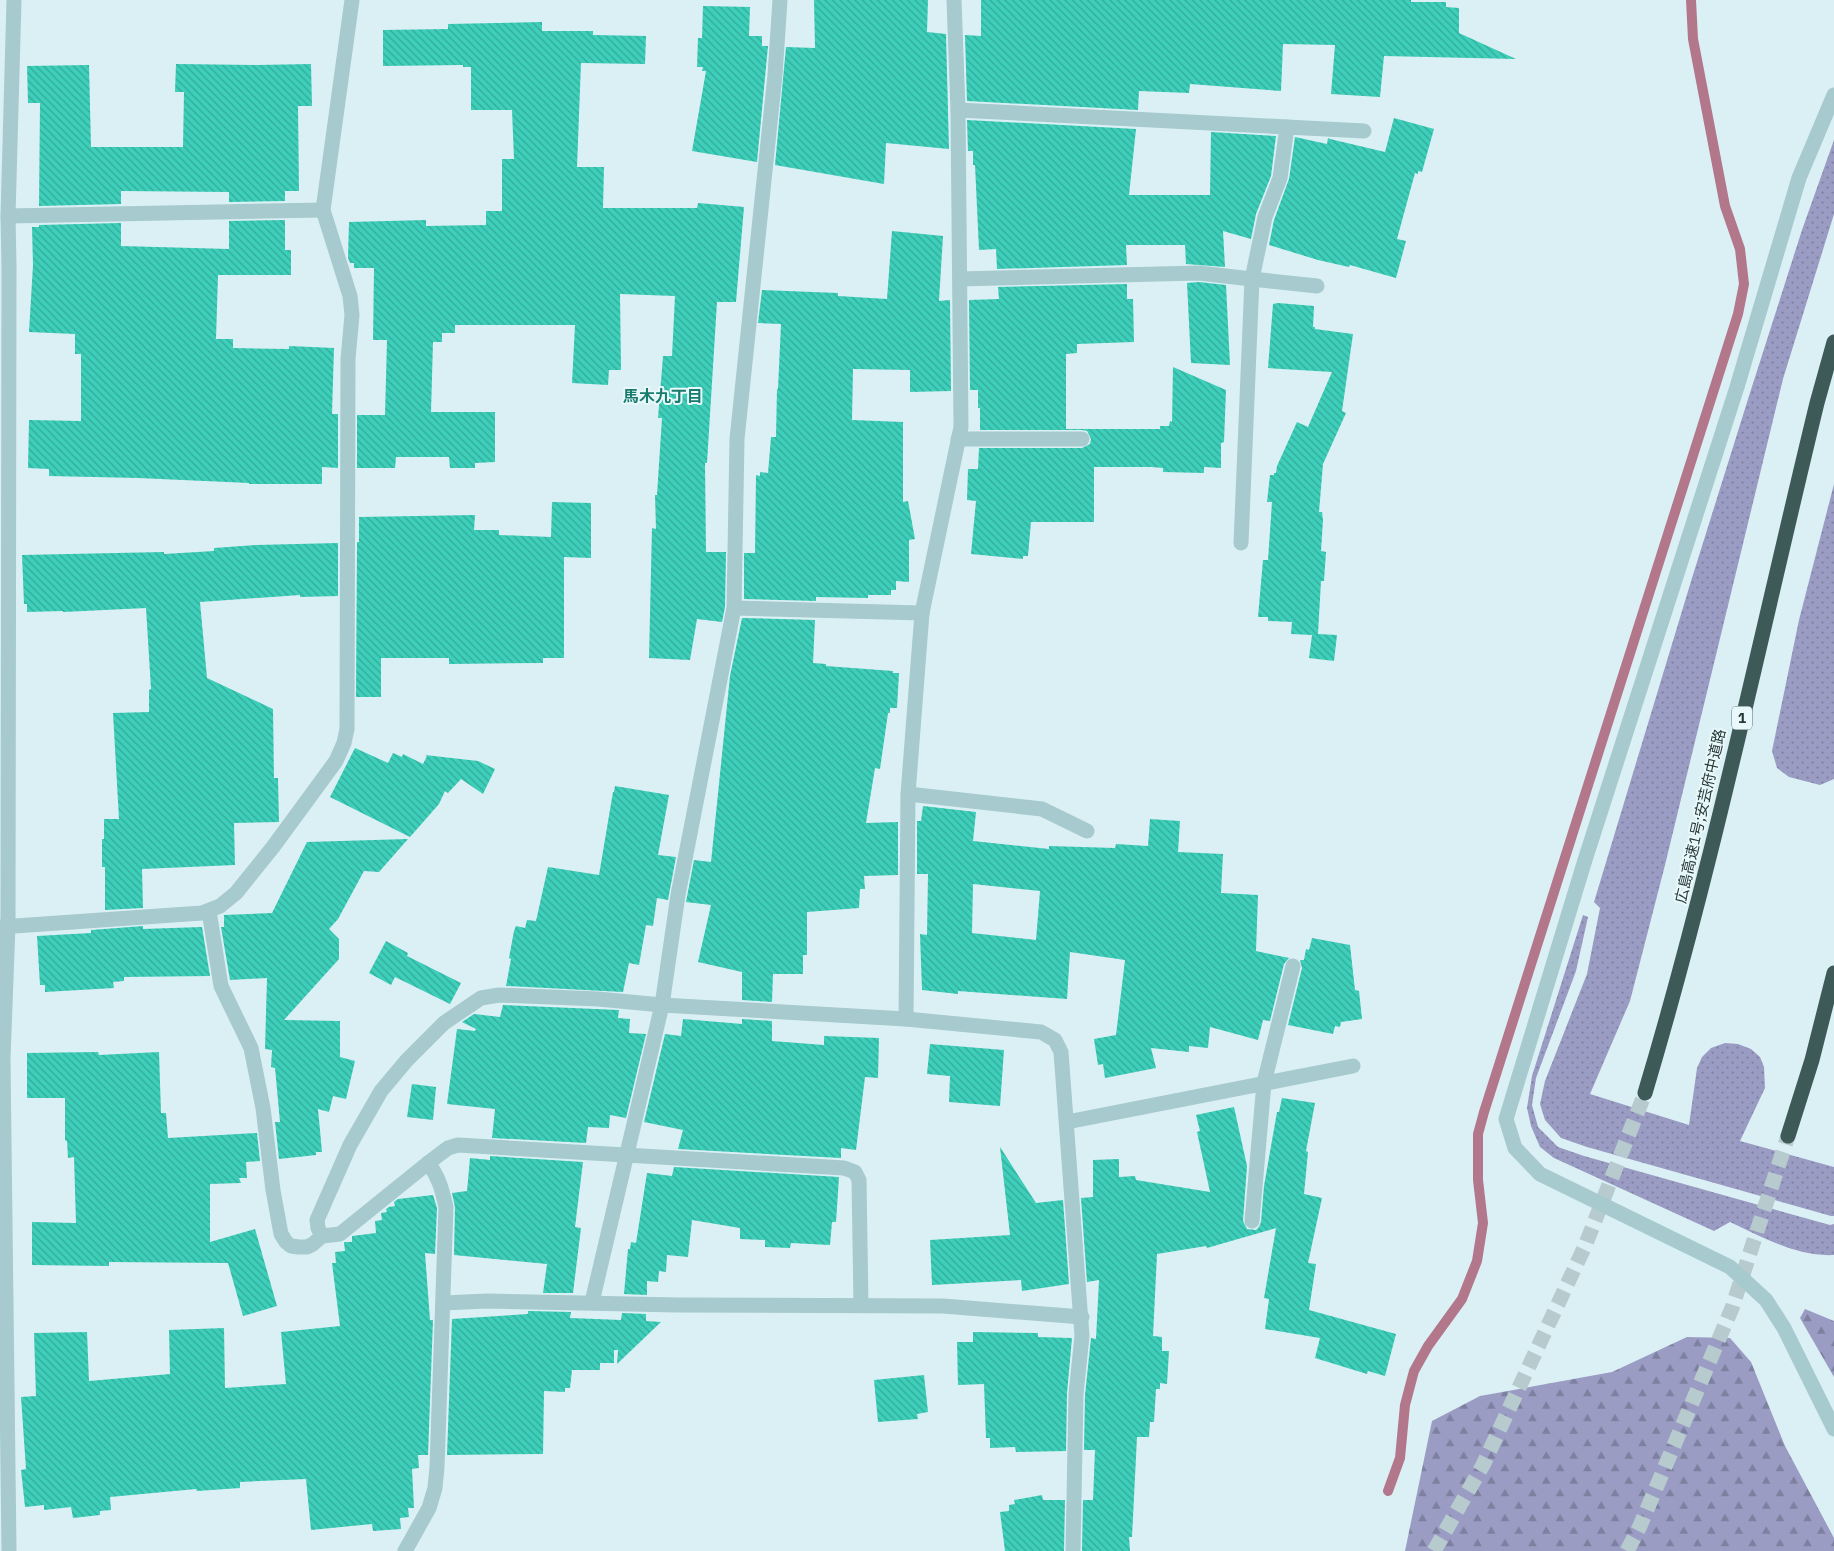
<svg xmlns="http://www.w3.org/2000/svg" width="1834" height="1551" viewBox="0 0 1834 1551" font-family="'IBM Plex Sans','Noto Sans JP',sans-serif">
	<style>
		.grass { fill: url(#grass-dots) }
		.forest { fill: url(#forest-firs) }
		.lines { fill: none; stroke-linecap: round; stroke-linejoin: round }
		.stream { stroke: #b3778c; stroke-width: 10 }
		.building { fill: url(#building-back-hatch); fill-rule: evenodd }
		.highway-tunnel { stroke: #b7cbce; stroke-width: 15; stroke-dasharray: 15 8; stroke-linecap: butt }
		.lane { stroke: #a6cacd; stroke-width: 15 }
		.street { stroke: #a6cacd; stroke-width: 15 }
		.highway { stroke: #3e5a58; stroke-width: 15 }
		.labels { text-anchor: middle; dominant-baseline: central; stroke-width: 4; stroke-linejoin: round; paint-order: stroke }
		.shield { fill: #e8f8fb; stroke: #617272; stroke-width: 1 }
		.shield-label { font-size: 14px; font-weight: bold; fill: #273837 }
		.street-label { font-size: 15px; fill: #273837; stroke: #e8f8fb }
		.neighbourhood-label { font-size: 16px; font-weight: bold; fill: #197b6d; stroke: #e8f8fb }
	</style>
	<defs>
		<pattern id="grass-dots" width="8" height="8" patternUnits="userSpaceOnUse" patternTransform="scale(1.25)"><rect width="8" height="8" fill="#9a9cc4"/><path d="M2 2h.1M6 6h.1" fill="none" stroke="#7e80a0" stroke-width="1.8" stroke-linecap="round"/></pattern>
		<pattern id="forest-firs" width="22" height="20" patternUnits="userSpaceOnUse" patternTransform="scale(1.25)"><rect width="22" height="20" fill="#9a9cc4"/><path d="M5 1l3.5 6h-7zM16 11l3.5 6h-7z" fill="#7e80a0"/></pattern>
		<pattern id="building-back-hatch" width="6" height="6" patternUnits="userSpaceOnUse" patternTransform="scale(1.25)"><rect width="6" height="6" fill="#3dcfba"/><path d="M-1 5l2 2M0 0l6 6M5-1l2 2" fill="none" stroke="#33a998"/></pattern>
	</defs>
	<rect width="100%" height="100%" fill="#dbf0f4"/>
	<g class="grass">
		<path d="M1834 140V214L1783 379 1665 865 1630 1001 1590 1094 1689 1125 1697 1068 1702 1057 1711 1048 1725 1043 1738 1044 1751 1049 1760 1057 1764 1067 1765 1088 1740 1141 1834 1167V1216H1831L1587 1147 1561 1138 1545 1120 1540 1104 1545 1081 1587 974 1600 908 1594 902 1692 578 1749 396 1802 230Z"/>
		<path d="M1834 484V779L1820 785 1789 777 1777 768 1772 751 1799 620Z"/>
		<path d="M1583 915 1588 917 1576 971 1536 1078 1532 1105 1538 1127 1558 1147 1584 1156 1830 1225 1834 1224V1255C1797 1257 1762 1237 1730 1222L1714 1231 1554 1158 1540 1147 1531 1126 1527 1108 1532 1076Z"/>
	</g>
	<g class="forest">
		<path d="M1805 1309 1834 1321V1377L1800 1318Z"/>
		<path d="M1687 1337 1730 1338 1751 1362 1785 1446 1834 1538V1551H1405L1432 1421 1480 1396 1612 1372Z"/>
	</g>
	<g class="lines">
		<path class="stream" d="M1388 1491 1400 1458 1405 1405 1414 1371 1428 1346 1462 1299 1477 1261 1483 1223 1478 1180V1134L1484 1112 1738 314 1744 284 1740 249 1725 206 1693 39 1691 0"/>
	</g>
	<g class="building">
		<path d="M814 0H928L927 32 946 34 949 149 886 143 884 184 775 165 786 47 815 48Z"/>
		<path d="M981 0H1411V2H1446V7L1459 8V33L1516 59 1384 56 1380 97 1331 94 1335 45 1283 44 1281 91 1190 84 1189 93 1139 91 1138 110 967 101 965 35 981 36Z"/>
		<path d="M703 6 750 7 749 36H762V46H768L757 162 692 151 706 71H702L703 67H697L698 38H702Z"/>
		<path d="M542 22V31H593V35L646 36 645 64 581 63 577 167H604L603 208H697L698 203 744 207 736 302H717L707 463H705L706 552H726L725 607 722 622 697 619 690 660 649 658 652 528 656 529 655 495H657L662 418H658L663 356H672L675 296 620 294 621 370H609L608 385 572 383 575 325H455V333H442V342H433L431 412H495V462L475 463V468H450L449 457H396L395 468H357V415H385L387 340H373L374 268H354V263H350L348 258 349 222 426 220V226L486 225V211H502V159H514L512 110H471V67H463V65L383 66V30L448 29V24Z"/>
		<path d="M176 64 257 65 311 64 312 106H298L299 191H285V201L229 202V192L121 191V204L39 206 40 103H28L27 66 89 65 91 147H183L184 92H175Z"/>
		<path d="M1394 118 1434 129 1422 172 1418 171V174L1415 173 1397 239 1406 241 1396 278 1350 265 1349 267 1318 260 1269 245 1274 220 1289 179 1295 137 1327 144 1328 138 1330 139 1385 152Z"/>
		<path d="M967 120 1136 129 1129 195H1210L1211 132 1276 136 1271 176 1256 214 1251 239 1223 231 1225 267 1186 264 1185 245H1126L1127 265 997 269 996 249 979 250 975 165H973V151H968Z"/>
		<path d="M285 220V250H291V275H218L216 339H233V348L289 349V346L334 348 332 414H338V468L322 467V484H249V483L138 478 49 476V469L28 468 29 420 81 421V354H75V334L29 332 33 265 32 227H39V225L121 223V246L229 249V221Z"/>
		<path d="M892 231 943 236 939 301 950 300 951 391 910 392V370L853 369 852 420 903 422V502L908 501 915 539 909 540V582L896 581V590H891V595H868V598L816 597V601L744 599V553H755L756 475 760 476V472L768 473 771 437H776L777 389H778L781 324 758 323 762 290 838 293V296L887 299Z"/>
		<path d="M1199 282 1226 285 1230 365 1191 363 1187 283Z"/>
		<path d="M1127 284V299H1133L1134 342 1077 344V353L1066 354V429H1160V426H1169L1170 421 1172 422 1173 367 1226 390 1224 442 1221 443V468L1204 467V473L1163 472V468L1151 467H1094V522H1031L1028 556H1023V559L971 554 976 501 967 500 968 469H978L979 448H1082L1090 444 1091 439 1087 431 1082 430H980V408H978V390H970L969 300 999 299 998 287Z"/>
		<path d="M1278 303 1314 306 1313 327H1315V329L1353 334 1342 411 1346 413 1323 464 1319 512H1322L1323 520 1321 551 1326 552 1324 581H1321L1318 634 1337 635 1334 661 1309 658 1312 635 1291 634 1292 622 1268 621V617H1258L1263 560H1268L1272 502H1267L1270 475H1274V473H1276L1277 466 1297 422 1308 427 1332 372 1268 368 1273 304Z"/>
		<path d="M552 502 591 503V558L564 557V658H543V663L449 664V658H381V697H356L357 542H359V517L475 515 474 530H499V535L551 537Z"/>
		<path d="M338 543V596L300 597V595L200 602 207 678 273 709 274 778H278L279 822 234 823 235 865 142 869 143 908 105 910V867H102V839H104V819H119L113 713 149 712V690L151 689 146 608 63 612V611L27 612V604H24L22 555 164 552V554L214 551V548L256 545Z"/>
		<path d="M742 618 815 620 813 663 826 664V666L893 671V673H899L897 708H890V713H888L880 769 875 768 866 823 898 822V875L864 876 865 889H860L859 908 807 912V955H803V974H773L772 1002 742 1000V972L698 962 711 905 686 902 694 860 711 862 730 676Z"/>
		<path d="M355 748 388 763 393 753 402 757 403 754 423 764 427 756 425 755 478 761 495 769 483 794 461 779 448 793 445 791 439 804 410 837 330 797Z"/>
		<path d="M615 786 669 795 658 855 676 857 668 900 657 898 653 926 646 925 639 965 629 963 623 992 506 986 511 959 509 958 514 931 516 926 525 928 527 920 536 921 548 867 599 875 613 792H614Z"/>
		<path d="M923 806 976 812 973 841 1049 849V846L1115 848 1116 844 1148 846 1150 819 1180 821 1178 852 1223 854 1221 893 1258 895 1256 951 1289 958 1284 964 1270 1021 1263 1020 1258 1040 1210 1027 1208 1048 1189 1046V1052L1151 1048 1156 1068 1105 1078 1103 1064 1098 1065 1094 1039 1116 1035 1125 960 1070 952 1067 999 958 991V994L922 990 920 934 927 935 928 874H917V821H921ZM973 884 1040 891 1036 940 972 933Z"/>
		<path d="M408 839 379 872 364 871 338 919 329 929 339 939V959L284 1020 340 1021V1057L355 1061 346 1099 333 1096 329 1112 318 1109 322 1152H316V1155L279 1159 275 1122H280L275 1068 271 1067 272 1050 265 1049 267 978 230 980 221 927H224V915L272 913 307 842Z"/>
		<path d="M143 926V929L202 927 210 976 124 977V981L113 982 114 988 45 992V985H40L37 936 91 933V930Z"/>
		<path d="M1312 938 1350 945 1355 990 1359 991 1362 1019 1341 1022 1340 1027 1335 1026 1333 1034 1288 1025 1302 968 1300 960H1304L1306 949 1309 950Z"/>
		<path d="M386 941 408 953 407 956 461 983 450 1004 395 977 391 985 369 973Z"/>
		<path d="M503 1005 619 1010 618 1018 630 1019 629 1033 646 1034 626 1118 610 1115 609 1128 588 1127 586 1143 492 1138 495 1109 447 1104 457 1029 475 1031 476 1029 462 1022 474 1014 500 1017Z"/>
		<path d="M683 1019 742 1024V1019L772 1021V1041L824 1045V1036L879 1038 878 1078 865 1077 856 1150 841 1148V1158L678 1149 683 1130 644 1122 665 1034 681 1036Z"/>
		<path d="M930 1044 1004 1050 1000 1106 949 1102 950 1076 927 1074Z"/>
		<path d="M98 1052 99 1055 159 1052 161 1113H166L168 1138 257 1133 260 1161 246 1162 247 1178H239L241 1183 210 1184V1242L255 1229 277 1306 243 1316 228 1263 109 1262V1266L32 1265V1222L76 1223 74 1157 68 1158 67 1141 65 1140V1098H27V1053Z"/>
		<path d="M412 1084 436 1087 433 1120 407 1117Z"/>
		<path d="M1282 1098 1315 1103 1306 1151 1308 1152 1304 1194 1322 1198 1308 1263 1316 1264 1309 1310 1396 1334 1385 1376 1368 1371 1367 1374 1315 1358 1320 1338 1265 1329 1269 1299 1264 1298 1276 1228 1207 1248 1206 1246 1157 1254 1153 1336 1162 1337V1351H1169L1167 1384 1160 1383V1389H1156L1154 1422H1150L1149 1437H1137L1132 1537H1129L1130 1551H1082L1083 1500H1093L1095 1450H1084L1085 1395 1091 1338 1096 1339 1099 1280 1087 1282 1081 1198 1093 1197V1160L1119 1159V1177L1135 1176 1136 1180 1210 1192 1197 1132 1200 1131 1196 1115 1234 1107 1247 1166 1243 1221 1247 1229 1256 1230 1259 1227 1261 1222 1264 1186 1277 1112H1279Z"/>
		<path d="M1000 1147 1036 1203 1063 1200 1069 1284 1022 1291 1021 1280 932 1285 930 1240 1010 1235Z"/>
		<path d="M490 1156 583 1162 575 1227 581 1228 573 1293H543L547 1264 454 1255 455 1207 452 1193 467 1191 470 1158 490 1160Z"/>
		<path d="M674 1167 839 1177 836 1222H832L830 1245 791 1243 790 1248 765 1247V1240L740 1239V1228L692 1220 688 1257 667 1255 666 1272 659 1271 658 1282 647 1281V1295L624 1294 628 1249H630L631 1242 636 1243 647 1173 672 1176Z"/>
		<path d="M433 1195 437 1208 435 1254 425 1253 430 1320H433L428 1455H418L419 1468 412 1469 414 1508H408L409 1517 400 1518 401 1529 373 1531 372 1524 311 1530 306 1479 240 1482V1488L197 1491 196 1489 110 1497 111 1510 100 1511V1515L73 1518 71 1507 44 1510V1505L25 1507 21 1470 26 1469 21 1397 36 1396 34 1333 87 1332 89 1381 170 1374 169 1330 224 1328 225 1388 286 1384 281 1332 340 1326 332 1263H336L335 1252 345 1251 344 1242H352V1236L376 1233 375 1221 382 1220 381 1213 387 1212 386 1209 389 1207 395 1206 394 1202 398 1199Z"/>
		<path d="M528 1311 571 1312 570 1318 621 1320 622 1313 646 1314V1321L661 1322 617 1364 618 1350H614V1363H600V1370H572L570 1388H565V1392L544 1391 543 1454 447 1455 452 1319 528 1314Z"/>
		<path d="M973 1332 1038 1333V1337L1072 1338 1067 1393 1066 1451 1016 1452 1015 1447 990 1448V1438H986L984 1384 958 1385 957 1342H973Z"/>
		<path d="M924 1375 928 1412 917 1414 918 1419 878 1422 874 1380Z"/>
		<path d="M1042 1495 1043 1500H1065L1064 1551H1005L1000 1512 1009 1511V1505L1015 1504 1014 1500Z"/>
	</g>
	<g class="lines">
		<g class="highway-tunnel">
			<path d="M1434 1551 1483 1465 1585 1246 1645 1093"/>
			<path d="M1627 1551 1640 1526 1732 1308 1788 1136"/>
		</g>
		<g class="lane">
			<path d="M1287 127 1364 131"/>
			<path d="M958 439H1082"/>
			<path d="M1241 543 1252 279 1317 286"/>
		</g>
		<g class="street">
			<path d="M1834 95 1799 178 1737 387 1585 860 1506 1119 1515 1148 1540 1174 1730 1267 1766 1300 1784 1328 1834 1429"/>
			<path d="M958 110 1287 127 1280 178 1265 217 1252 279 1199 273 960 279"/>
			<path d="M8 216 323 210"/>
			<path d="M734 608 922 613"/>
			<path d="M908 794 1042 809 1087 831"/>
			<path d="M209 911 221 986 251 1048 263 1108 273 1190 281 1234 286 1242 291 1246 299 1247H307L313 1244 322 1236"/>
			<path d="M0 927 202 913 220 906 236 893 273 847 336 761 344 743 347 729 348 359 352 315 350 296 323 210 352 0"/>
			<path d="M906 1019 908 794 922 613 961 427 958 110 954 0"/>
			<path d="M1067 1122 1353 1066"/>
			<path d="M428 1163 448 1148 458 1145 844 1168 855 1172 859 1180 861 1305"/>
			<path d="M1252 1221 1264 1083 1293 966"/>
			<path d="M592 1302 662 1005 678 895 734 608 737 439 775 75 780 0"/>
			<path d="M443 1303 487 1301 678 1305 943 1306 1082 1317"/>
			<path d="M9 1551 3 1059 8 925 9 266 8 216 14 0"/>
			<path d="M405 1551 429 1508 435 1488 437 1467 446 1207C442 1190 439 1177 428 1163L340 1234 322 1236 318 1228 317 1220 350 1145 381 1091 407 1060 444 1023 481 998 499 995 598 999 662 1005 906 1019 1041 1032 1055 1040 1061 1052 1082 1336 1076 1394 1073 1551"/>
		</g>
		<g class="highway">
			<path d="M1645 1093C1713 866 1761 633 1817 403L1834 342"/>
			<path d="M1788 1136 1812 1060 1834 973"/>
		</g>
	</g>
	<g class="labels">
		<rect class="shield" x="1732" y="706.5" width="20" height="23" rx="4"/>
		<g class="shield-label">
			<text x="1742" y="718">1</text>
		</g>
		<g class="street-label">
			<text transform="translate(1700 816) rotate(-77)">広島高速1号;安芸府中道路</text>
		</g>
		<g class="neighbourhood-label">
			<text x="663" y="396">馬木九丁目</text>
		</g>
	</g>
</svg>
